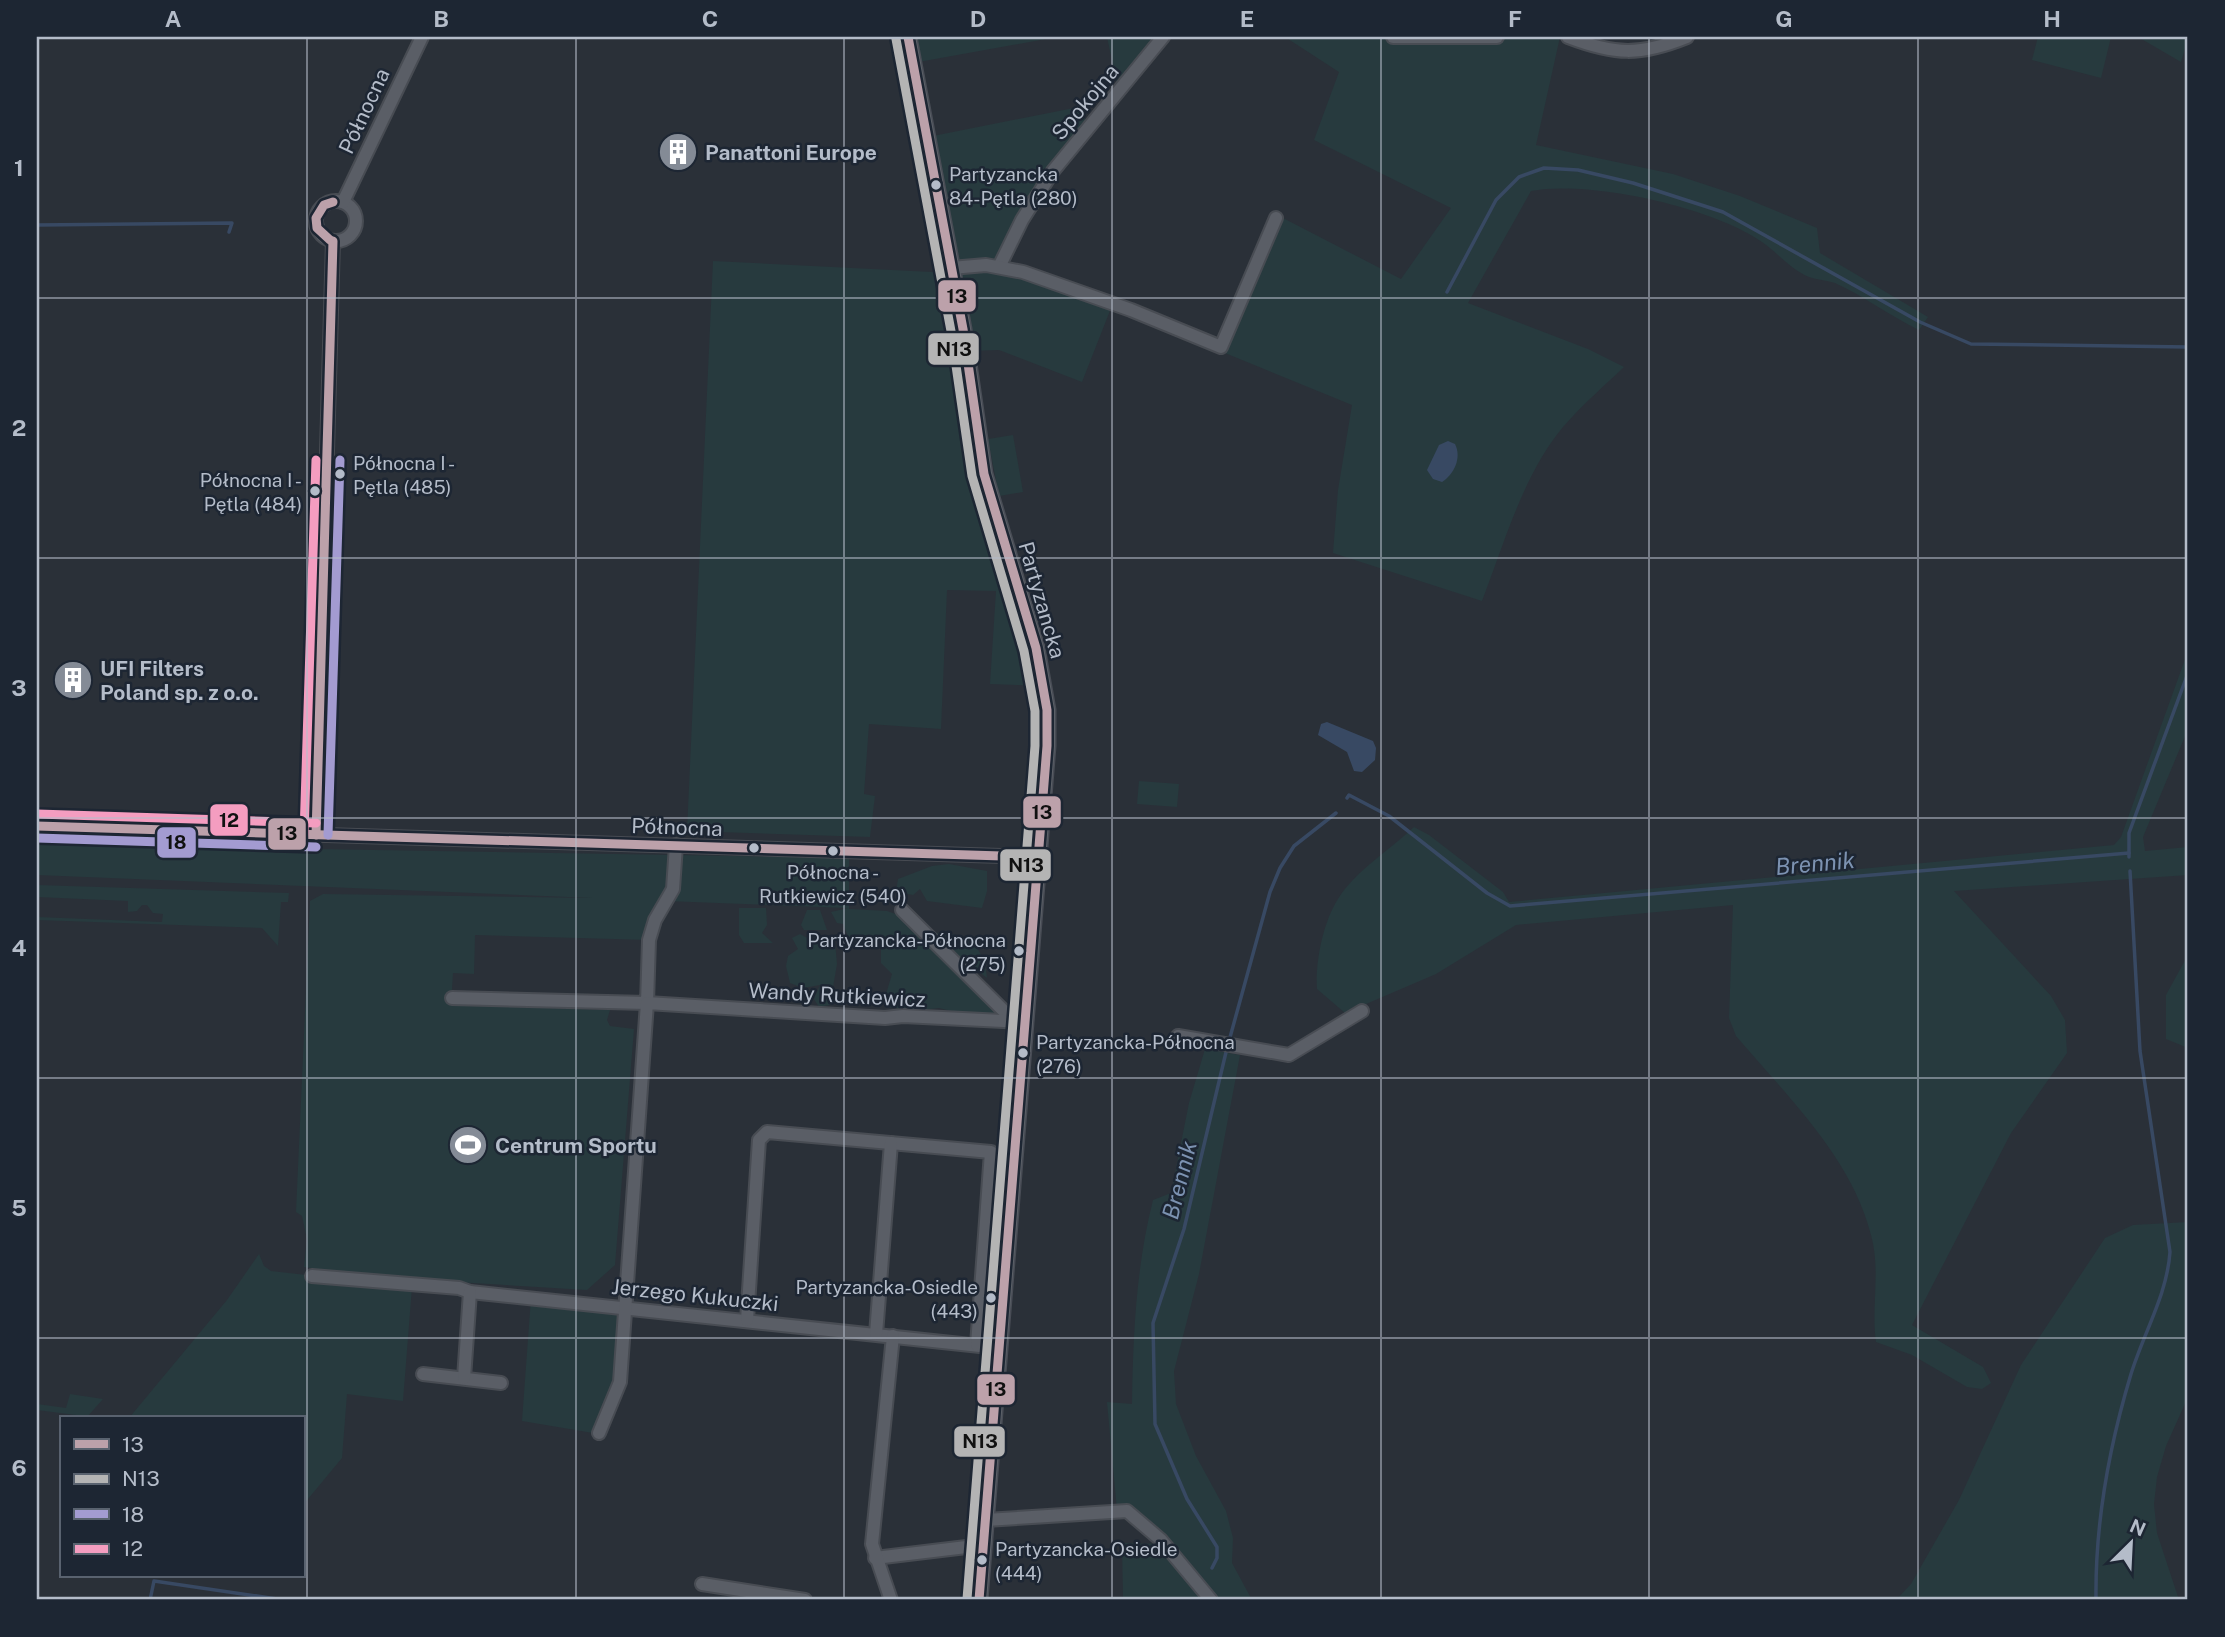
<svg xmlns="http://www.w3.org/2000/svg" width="2225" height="1637" viewBox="0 0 2225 1637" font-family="'Public Sans',sans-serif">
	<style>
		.green { fill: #273a3e }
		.water { fill: #384963 }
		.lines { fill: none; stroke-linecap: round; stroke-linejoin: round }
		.stream { stroke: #384963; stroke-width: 3.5 }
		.minor-casing { stroke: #484c53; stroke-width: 16 }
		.major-casing { stroke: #484c55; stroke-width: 19 }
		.minor { stroke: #5a5e66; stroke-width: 12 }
		.major { stroke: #5c6168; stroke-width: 16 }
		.bus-1-casing { stroke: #1d2633; stroke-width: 14 }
		.bus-2-casing { stroke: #1d2633; stroke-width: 14 }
		.bus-3-casing { stroke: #1d2633; stroke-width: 14 }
		.bus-4-casing { stroke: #1d2633; stroke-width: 14 }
		.bus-1 { stroke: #bca1aa; stroke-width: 9 }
		.bus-2 { stroke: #b4b4b4; stroke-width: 9 }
		.bus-3 { stroke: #a39bd1; stroke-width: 9 }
		.bus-4 { stroke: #f49dc0; stroke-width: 9 }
		.grid { fill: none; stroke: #b4bcc9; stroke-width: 2; stroke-opacity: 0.55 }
		.bus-dot { fill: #b4bcc9; stroke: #1d2633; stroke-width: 2.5 }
		.labels { text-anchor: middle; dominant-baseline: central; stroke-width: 5; stroke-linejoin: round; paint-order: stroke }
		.bus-label { font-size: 19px; fill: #b4bcc9; stroke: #1d2633; text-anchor: start }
		.street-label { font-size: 21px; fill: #b4bcc9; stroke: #1d2633 }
		.poi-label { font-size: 21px; font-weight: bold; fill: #b4bcc9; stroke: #1d2633; text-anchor: start }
		.water-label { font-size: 23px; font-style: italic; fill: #7c92b1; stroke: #1d2633 }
		.line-badge { stroke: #1d2633; stroke-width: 2.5 }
		.pale-badge-label { font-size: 19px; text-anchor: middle; font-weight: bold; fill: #111 }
		.neatline { fill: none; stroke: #b4bcc9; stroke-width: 2.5 }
		.grid-label { font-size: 23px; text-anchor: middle; font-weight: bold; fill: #b4bcc9 }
	</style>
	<rect width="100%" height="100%" fill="#2a3038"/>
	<g class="green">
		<path d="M908 37H1057L913 63Z"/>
		<path d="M1107 37H1163L1118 89Z"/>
		<path d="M1285 37H1560L1536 145 1673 174 1740 196 1817 228 1820 253 1928 317 1919 330C1890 316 1864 296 1835 283 1826 280 1817 280 1809 277 1790 269 1778 253 1762 242 1712 207 1590 180 1531 191L1468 303 1588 349 1624 367C1604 386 1582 405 1563 427 1523 475 1504 544 1482 601L1333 553 1338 490 1352 405 1225 353 1221 347 1281 217 1401 279 1451 208 1314 140 1339 72Z"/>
		<path d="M2038 37H2111L2101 78 2032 60Z"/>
		<path d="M2138 37H2188V38L2181 62Z"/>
		<path d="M1074 108 1091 124 1080 136 1000 266 1113 303 1082 382 999 350 966 351 984 474 1044 686 990 684 996 591 947 590 941 729 869 724 864 794 875 796 870 837 687 831 713 261 952 273 928 137Z"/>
		<path d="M1013 435 1023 492 999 496 988 439Z"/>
		<path d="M2188 651V729L2143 837 2145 851 2188 847V875L1954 891 2051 996 2065 1020 2067 1053 2011 1133 1912 1325 1983 1367 1991 1383 1982 1389 1967 1387 1912 1355 1876 1342C1871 1306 1881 1271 1871 1235 1852 1158 1786 1095 1736 1036L1729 1018 1733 905 1516 925 1436 974 1345 1013 1317 989C1315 963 1323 922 1338 899 1355 871 1390 850 1414 827L1429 835 1503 892 1509 902 2114 845 2121 837Z"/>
		<path d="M1139 781 1179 784 1177 807 1137 804Z"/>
		<path d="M37 838 315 849 849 858V909L887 911 904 917 1003 1017 968 1015 939 1008 914 1011 889 1007 886 994 892 974 881 963V949L872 938 856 942 849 939 843 924 837 923 831 912 848 908 666 901 649 940 475 935 474 974 453 973 451 1005 610 1010 607 1020 610 1026 634 1029 615 1265 587 1290 375 1277 304 1267 307 1239 302 1216 296 1212 310 901 323 894 592 898 37 875Z"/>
		<path d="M949 864 987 871V891L982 908 927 901 920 889 913 895 896 892 898 879 932 866Z"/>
		<path d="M37 885 289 893 288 902H281L278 946 262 928 37 920V917L162 922 163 914 153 913 147 905H142L137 911 128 912V901L37 897Z"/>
		<path d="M739 908H766L767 925 762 933 773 943H744L739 935Z"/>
		<path d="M807 910H820L827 930H804L801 925Z"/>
		<path d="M935 933C966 932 985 946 987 978L965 961H959Z"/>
		<path d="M800 934 820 945 830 938 835 942 837 964 830 1005 819 1007 814 999 820 985 803 988 790 983 786 966 788 956 798 949 792 938Z"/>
		<path d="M2188 955V1048L2166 1039V995Z"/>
		<path d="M1205 1049 1240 1055 1199 1274 1174 1371 1176 1404 1196 1456 1226 1511 1233 1538 1232 1563 1252 1600H1123L1122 1543 1164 1544 1117 1510 1107 1402 1132 1404C1133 1335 1136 1267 1153 1200L1171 1193 1189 1103Z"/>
		<path d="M2188 1222V1397L2166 1446 2157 1477 2154 1504 2157 1533 2179 1600H1896L1911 1584 1959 1500 2021 1365 2105 1238 2133 1225Z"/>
		<path d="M259 1254 264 1266 271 1271 412 1287 403 1401 347 1394 342 1458 303 1505V1418H129L227 1300Z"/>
		<path d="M531 1298 625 1307 620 1382 599 1434 522 1421Z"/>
		<path d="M70 1394 103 1399 87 1417 99 1418 37 1410V1404L66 1408Z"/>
	</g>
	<g class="water">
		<path d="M1448 441 1455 444C1462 458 1454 474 1442 482L1433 479 1427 470 1439 445Z"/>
		<path d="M1327 722 1373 741 1376 748 1375 760 1362 772 1354 771 1347 752 1318 735 1321 724Z"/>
	</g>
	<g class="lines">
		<g class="stream">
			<path d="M37 225 232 223 229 232"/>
			<path d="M1447 292 1496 200 1519 177 1544 168 1578 170 1633 183 1723 212 1920 322 1971 344 2188 347"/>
			<path d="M1347 798 1349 795 1389 816 1487 893 1510 906 2129 853"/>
			<path d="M2129 857V833L2188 673"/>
			<path d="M1229 1041 1270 892 1280 868 1294 846 1336 813"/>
			<path d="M1212 1568 1217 1558V1547L1187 1499 1155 1424 1153 1323 1184 1229 1227 1048"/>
			<path d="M150 1600 154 1581 284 1600"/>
			<path d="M2096 1600C2095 1524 2109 1447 2131 1374 2144 1332 2167 1295 2170 1252L2140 1051 2130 871"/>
		</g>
		<g class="minor-casing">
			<g id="minor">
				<path d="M1393 37H1497"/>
				<path d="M1568 37C1615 55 1640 56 1687 37"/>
				<circle cx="336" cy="221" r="20"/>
				<path d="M343 202 422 37"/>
				<path d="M999 267 1022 220 1053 171 1163 37"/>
				<path d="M951 268 986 265 1023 272 1131 310 1221 347 1276 218"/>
				<path d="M37 826 1036 857"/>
				<path d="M316 835 333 241"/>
				<path d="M902 910 1013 1020"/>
				<path d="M452 998 647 1003 649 940 655 920 673 889 676 845"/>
				<path d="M1178 1036 1289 1055 1362 1011"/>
				<path d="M312 1276 459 1288 470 1292 999 1348"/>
				<path d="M747 1320 759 1140 767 1132 991 1152 977 1345"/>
				<path d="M876 1334 891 1143"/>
				<path d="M423 1374 501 1383"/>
				<path d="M464 1378 470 1292"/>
				<path d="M599 1433 620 1382 647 1003 885 1018 903 1016 1024 1022"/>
				<path d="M986 1520 1127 1511 1161 1540 1211 1600"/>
				<path d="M875 1558 983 1545"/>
				<path d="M702 1584 805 1600"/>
				<path d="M891 1600 872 1544 893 1336"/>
			</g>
		</g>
		<g class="major-casing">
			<path id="major" d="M908 37 963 329 984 474 1036 648 1047 710V746L979 1600"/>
		</g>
		<use href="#minor" class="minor"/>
		<use href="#major" class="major"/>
		<g class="bus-1-casing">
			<g id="bus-1">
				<path d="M908 37 963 329 984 474 1036 648 1047 710V746L979 1600"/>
				<path d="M330 240 317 228 316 218 324 205 333 202"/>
				<path d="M37 826 1036 857"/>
				<path d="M316 835 333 241"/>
			</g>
		</g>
		<g class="bus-2-casing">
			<path id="bus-2" d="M896 39 951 331 972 476 1024 651 1035 711V746L967 1599"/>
		</g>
		<g class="bus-3-casing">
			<g id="bus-3">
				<path d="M328 835 340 460"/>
				<path d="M37 838 316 847"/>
			</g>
		</g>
		<g class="bus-4-casing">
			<g id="bus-4">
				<path d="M37 814 316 823"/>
				<path d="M304 835 316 460"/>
			</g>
		</g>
		<use href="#bus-1" class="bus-1"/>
		<use href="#bus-2" class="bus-2"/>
		<use href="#bus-3" class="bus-3"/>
		<use href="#bus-4" class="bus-4"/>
	</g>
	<path class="grid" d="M307 37V1600M576 37V1600M844 37V1600M1112 37V1600M1381 37V1600M1649 37V1600M1918 37V1600M37 298H2188M37 558H2188M37 818H2188M37 1078H2188M37 1338H2188"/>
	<defs>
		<g id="building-disc" transform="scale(2.0125)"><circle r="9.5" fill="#848b96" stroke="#1d2633"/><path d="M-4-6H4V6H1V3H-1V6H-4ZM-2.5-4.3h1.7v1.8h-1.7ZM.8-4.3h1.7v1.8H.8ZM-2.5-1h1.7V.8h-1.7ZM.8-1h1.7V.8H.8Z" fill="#fff"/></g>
		<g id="stadium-disc" transform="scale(2.0125)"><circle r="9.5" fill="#848b96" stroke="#1d2633"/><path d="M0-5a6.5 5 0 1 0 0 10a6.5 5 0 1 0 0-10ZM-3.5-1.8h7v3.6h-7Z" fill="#fff"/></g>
	</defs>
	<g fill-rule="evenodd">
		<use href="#building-disc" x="678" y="152"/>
		<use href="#building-disc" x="73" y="680"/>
		<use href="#stadium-disc" x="468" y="1145"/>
	</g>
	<g class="bus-dot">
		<circle cx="936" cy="185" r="6"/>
		<circle cx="340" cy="474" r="6"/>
		<circle cx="315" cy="491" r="6"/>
		<circle cx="754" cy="848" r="6"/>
		<circle cx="833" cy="851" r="6"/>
		<circle cx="1019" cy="951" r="6"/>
		<circle cx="1023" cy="1053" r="6"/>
		<circle cx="991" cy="1298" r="6"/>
		<circle cx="982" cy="1560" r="6"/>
	</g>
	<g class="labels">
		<g class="bus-label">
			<text x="949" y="174">Partyzancka<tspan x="949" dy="24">84-Pętla (280)</tspan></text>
			<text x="353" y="463">Północna I -<tspan x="353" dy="24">Pętla (485)</tspan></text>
			<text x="302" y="480" text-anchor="end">Północna I -<tspan x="302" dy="24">Pętla (484)</tspan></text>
			<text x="833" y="872" text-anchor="middle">Północna -<tspan x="833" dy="24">Rutkiewicz (540)</tspan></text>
			<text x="1006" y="940" text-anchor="end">Partyzancka-Północna<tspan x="1006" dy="24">(275)</tspan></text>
			<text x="1036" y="1042">Partyzancka-Północna<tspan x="1036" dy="24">(276)</tspan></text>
			<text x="978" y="1287" text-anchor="end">Partyzancka-Osiedle<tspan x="978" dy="24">(443)</tspan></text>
			<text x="995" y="1549">Partyzancka-Osiedle<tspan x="995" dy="24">(444)</tspan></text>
		</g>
		<g class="street-label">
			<text transform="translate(1085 102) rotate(-50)">Spokojna</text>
			<text transform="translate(364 111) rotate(-65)">Północna</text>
			<text transform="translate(1042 600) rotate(74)">Partyzancka</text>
			<text transform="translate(677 827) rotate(2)">Północna</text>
			<text transform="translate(837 995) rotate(3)">Wandy Rutkiewicz</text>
			<text transform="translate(695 1295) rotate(6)">Jerzego Kukuczki</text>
		</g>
		<g class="poi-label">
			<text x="705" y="152">Panattoni Europe</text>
			<text x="100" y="668">UFI Filters<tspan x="100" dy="24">Poland sp. z o.o.</tspan></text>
			<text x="495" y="1145">Centrum Sportu</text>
		</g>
		<g class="water-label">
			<text transform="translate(1815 863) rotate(-5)">Brennik</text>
			<text transform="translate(1179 1180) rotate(-76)">Brennik</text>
		</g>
	</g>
	<g class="line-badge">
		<rect x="937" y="279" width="40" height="34" rx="7" fill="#bca1aa"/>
		<rect x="927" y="332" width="53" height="34" rx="7" fill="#b4b4b4"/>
		<rect x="1022" y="795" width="40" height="34" rx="7" fill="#bca1aa"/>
		<rect x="209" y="803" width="40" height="34" rx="7" fill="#f49dc0"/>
		<rect x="267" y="817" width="40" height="34" rx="7" fill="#bca1aa"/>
		<rect x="156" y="826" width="41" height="33" rx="7" fill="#a39bd1"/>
		<rect x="999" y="848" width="53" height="34" rx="7" fill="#b4b4b4"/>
		<rect x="976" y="1373" width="40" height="33" rx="7" fill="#bca1aa"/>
		<rect x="953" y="1425" width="53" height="33" rx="7" fill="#b4b4b4"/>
	</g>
	<g class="pale-badge-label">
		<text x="957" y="303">13</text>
		<text x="954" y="356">N13</text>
		<text x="1042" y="819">13</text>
		<text x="229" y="827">12</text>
		<text x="287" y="840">13</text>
		<text x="176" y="849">18</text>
		<text x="1026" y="872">N13</text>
		<text x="996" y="1396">13</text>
		<text x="980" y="1448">N13</text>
	</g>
	<rect width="2225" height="1637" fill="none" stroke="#1d2633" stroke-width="77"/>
	<rect x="60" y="1416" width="245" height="161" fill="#1d2633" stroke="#59626f" stroke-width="2"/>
	<rect x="74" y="1439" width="35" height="10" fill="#bca1aa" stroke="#59626f" stroke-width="2"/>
	<text x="122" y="1452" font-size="21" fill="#b4bcc9">13</text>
	<rect x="74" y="1474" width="35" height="10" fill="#b4b4b4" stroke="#59626f" stroke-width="2"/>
	<text x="122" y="1486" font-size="21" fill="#b4bcc9">N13</text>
	<rect x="74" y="1509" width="35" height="10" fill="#a39bd1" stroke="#59626f" stroke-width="2"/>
	<text x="122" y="1522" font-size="21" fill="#b4bcc9">18</text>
	<rect x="74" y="1544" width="35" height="10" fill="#f49dc0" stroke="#59626f" stroke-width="2"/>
	<text x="122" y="1556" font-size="21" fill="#b4bcc9">12</text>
	<g transform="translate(2131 1543) rotate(24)" stroke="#1d2633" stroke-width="5" paint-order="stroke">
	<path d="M0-5L12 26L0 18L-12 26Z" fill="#b4bcc9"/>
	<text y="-10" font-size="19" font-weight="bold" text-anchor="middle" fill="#b4bcc9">N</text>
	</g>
	<rect x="38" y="38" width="2148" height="1560" class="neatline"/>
	<g class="grid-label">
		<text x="173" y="27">A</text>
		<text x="441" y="27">B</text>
		<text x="710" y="27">C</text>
		<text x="978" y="27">D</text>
		<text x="1247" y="27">E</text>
		<text x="1515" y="27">F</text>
		<text x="1784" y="27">G</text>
		<text x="2052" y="27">H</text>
		<text x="19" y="176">1</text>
		<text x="19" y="436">2</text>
		<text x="19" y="696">3</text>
		<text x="19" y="956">4</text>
		<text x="19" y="1216">5</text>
		<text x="19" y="1476">6</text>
	</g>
</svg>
